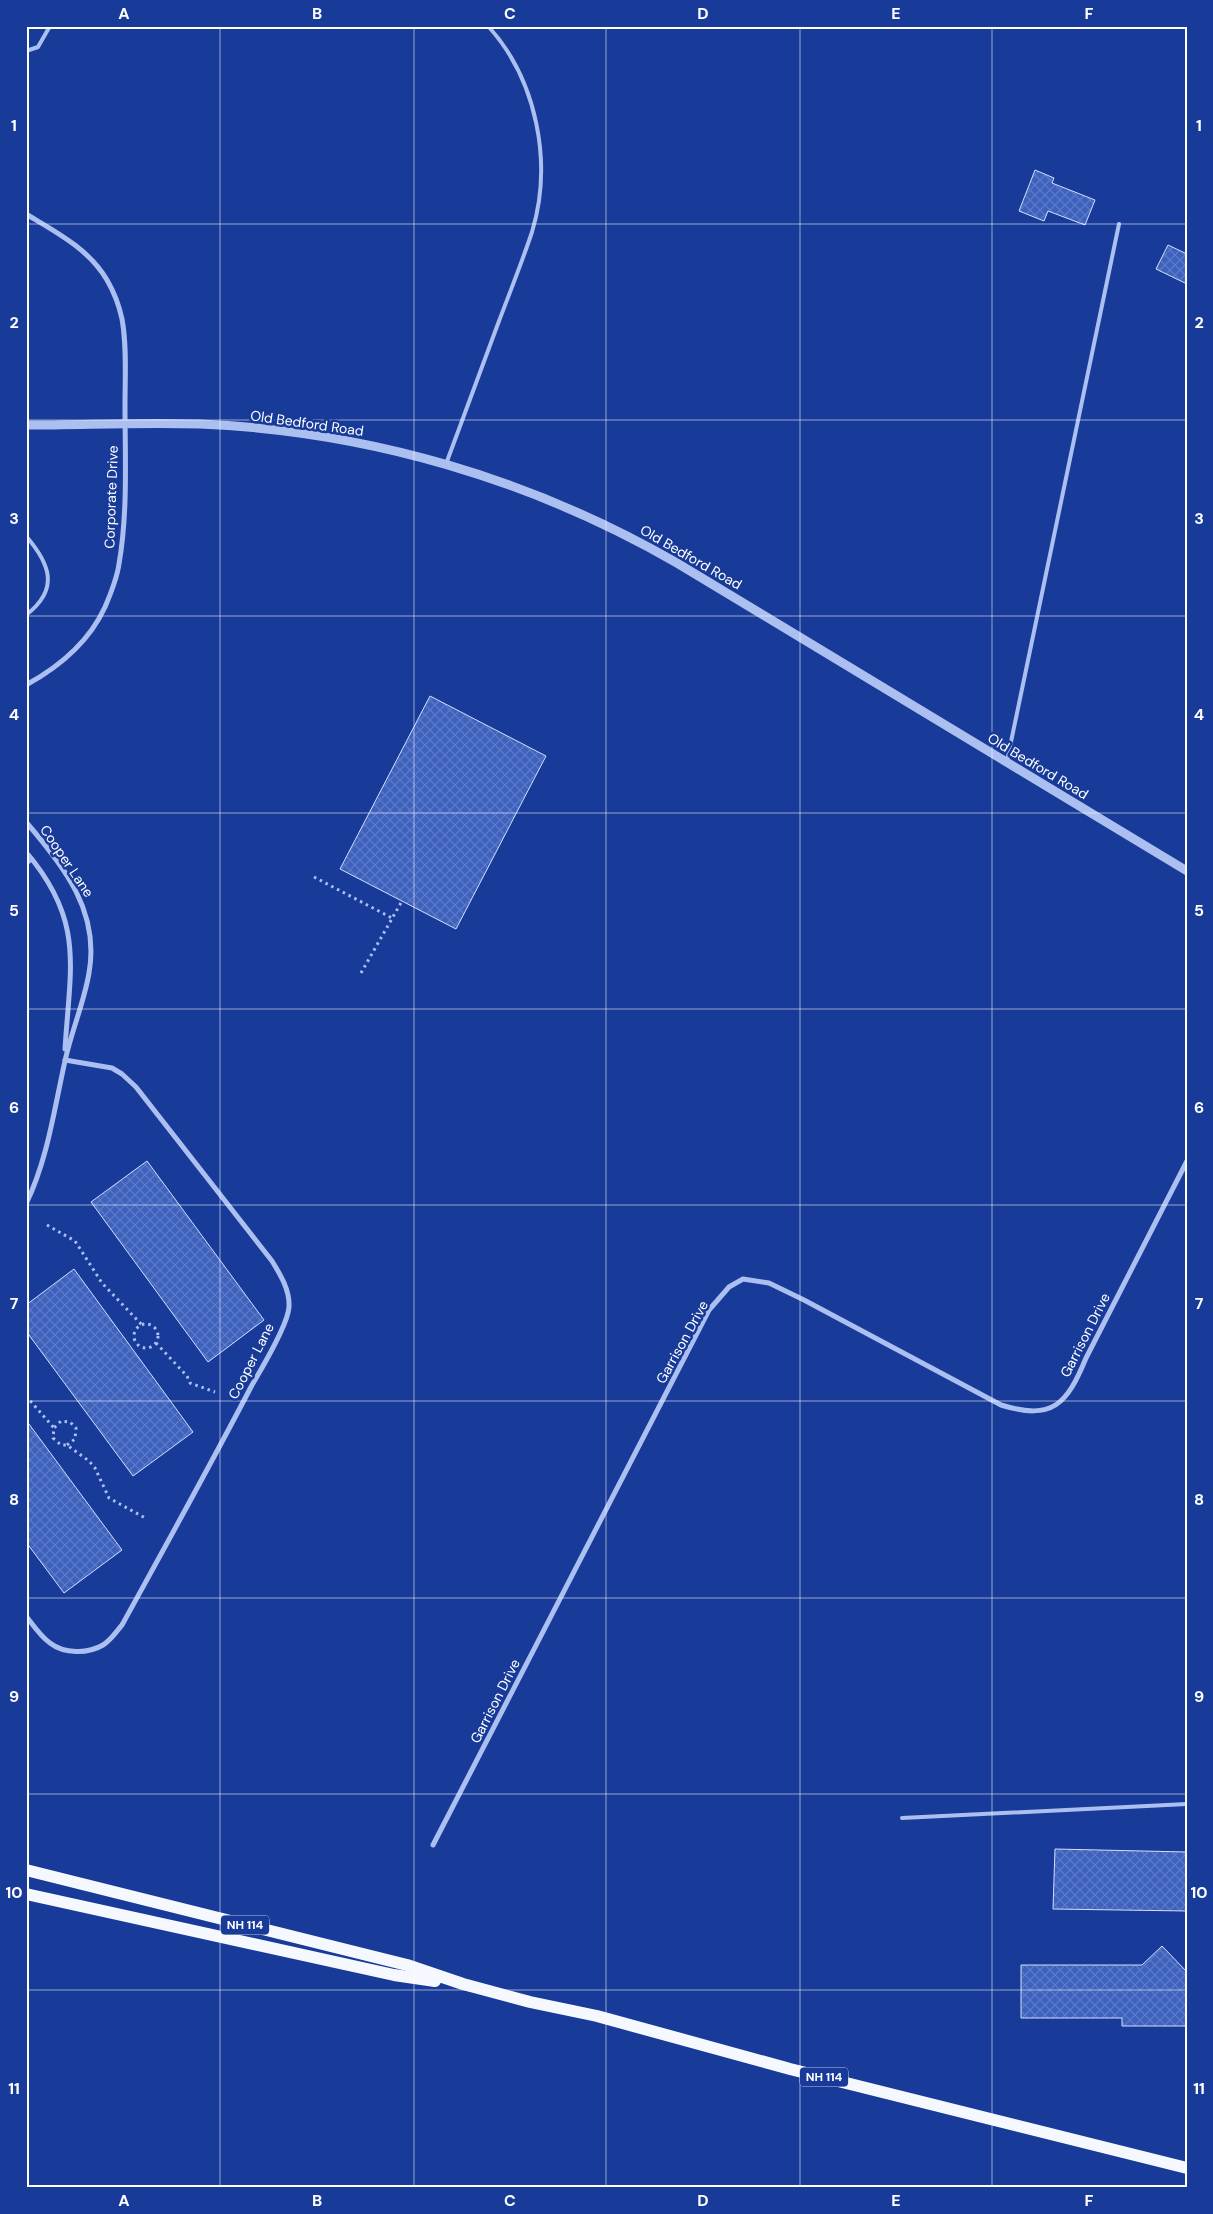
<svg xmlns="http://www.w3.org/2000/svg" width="1213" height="2214" viewBox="0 0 1213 2214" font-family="'DM Sans',sans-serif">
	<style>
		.building { fill: url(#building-cross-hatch); stroke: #d3dffc }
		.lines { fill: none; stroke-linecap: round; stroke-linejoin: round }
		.path { stroke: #acbff1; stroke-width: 3; stroke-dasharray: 2.5 4; stroke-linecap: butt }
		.service { stroke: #acbff1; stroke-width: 4 }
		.minor { stroke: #acbff1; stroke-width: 5 }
		.tertiary { stroke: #acbff1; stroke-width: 9 }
		.primary { stroke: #f6f8ff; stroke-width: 12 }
		.grid { fill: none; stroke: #fff; stroke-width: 1; stroke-opacity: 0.55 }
		.labels { text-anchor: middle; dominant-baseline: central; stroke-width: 5; stroke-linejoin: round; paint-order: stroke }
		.shield { fill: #183a98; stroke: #bac4e0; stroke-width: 1 }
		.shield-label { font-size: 12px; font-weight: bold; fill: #fff }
		.street-label { font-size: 14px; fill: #fff; stroke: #183a98 }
		.neatline { fill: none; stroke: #fff; stroke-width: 2 }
		.grid-label { font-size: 16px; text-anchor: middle; font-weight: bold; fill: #fff }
	</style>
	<defs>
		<pattern id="building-cross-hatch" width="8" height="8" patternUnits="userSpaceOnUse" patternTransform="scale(1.25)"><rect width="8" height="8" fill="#3d61bd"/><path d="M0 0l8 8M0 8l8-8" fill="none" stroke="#5a79c7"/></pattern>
	</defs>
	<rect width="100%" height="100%" fill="#183a98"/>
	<g class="building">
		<path d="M1035 170 1054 178 1052 183 1095 200 1085 225 1048 211 1044 221 1019 211Z"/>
		<path d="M1168 245 1187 254V284L1156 269Z"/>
		<path d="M430 696 546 756 456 929 340 869Z"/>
		<path d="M147 1161 264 1320 208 1362 91 1202Z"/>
		<path d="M74 1269 193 1432 133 1476 26 1331V1305Z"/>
		<path d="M26 1420 122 1550 64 1593 26 1542Z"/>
		<path d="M1055 1849 1187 1852V1911L1053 1909Z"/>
		<path d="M1162 1946 1187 1972V2026H1122V2018H1021V1965H1142Z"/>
	</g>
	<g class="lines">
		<g class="path">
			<path d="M314 877 392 918"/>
			<path d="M361 973 402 901"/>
			<path d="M47 1225 75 1241 102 1283 142 1325"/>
			<circle cx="146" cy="1336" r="12"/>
			<path d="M156 1343 187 1376 190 1383 215 1392"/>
			<path d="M26 1396 54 1428"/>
			<path d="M67 1445 75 1439 76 1428 70 1422 61 1421 54 1428 53 1438 61 1445H67L89 1461 95 1468 109 1498 147 1519"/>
		</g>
		<g class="service">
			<path d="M26 51 38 47 50 26"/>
			<path d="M446 464C464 416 481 369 499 321 510 292 522 262 532 232 553 163 537 80 488 26"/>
			<path d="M26 536C50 564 60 589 26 615"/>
			<path d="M1007 761 1119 224"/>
			<path d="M26 864 32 859"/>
			<path d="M902 1818 1187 1804"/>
		</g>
		<g class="minor">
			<path d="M26 214C56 232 89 249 107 280 114 292 119 305 122 319 127 346 125 377 125 405 125 458 128 512 119 564 117 578 111 593 105 607 89 642 59 667 26 685"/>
			<path d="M26 822C64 866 100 912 89 973 84 1003 71 1032 65 1061 54 1110 48 1158 26 1204"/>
			<path d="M26 852C85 921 70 967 65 1049"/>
			<path d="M26 1616C33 1625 40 1636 50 1643 64 1654 88 1654 103 1645 111 1640 116 1632 122 1625 166 1545 210 1466 252 1385 262 1368 288 1325 289 1307 290 1290 280 1274 272 1261L136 1087 122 1074 112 1068 65 1060"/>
			<path d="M433 1845 709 1310 729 1287 743 1279 769 1283 804 1300 1001 1405C1053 1421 1067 1404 1086 1358L1187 1161"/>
		</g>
		<path class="tertiary" d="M26 425C84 425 142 422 200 424 368 431 531 479 677 563L1187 871"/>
		<g class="primary">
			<path d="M26 1870 407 1965 463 1984 530 2002 597 2016 790 2069 1187 2168"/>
			<path d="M26 1894 394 1975 435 1981"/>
		</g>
	</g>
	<path class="grid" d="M220 26V2188M414 26V2188M606 26V2188M800 26V2188M992 26V2188M26 224H1187M26 420H1187M26 616H1187M26 813H1187M26 1009H1187M26 1205H1187M26 1401H1187M26 1598H1187M26 1794H1187M26 1990H1187"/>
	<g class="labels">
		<g class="shield">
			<rect x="221" y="1915.5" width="48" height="19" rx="4"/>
			<rect x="800" y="2067.5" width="48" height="19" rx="4"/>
		</g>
		<g class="shield-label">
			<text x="245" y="1925">NH 114</text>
			<text x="824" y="2077">NH 114</text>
		</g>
		<g class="street-label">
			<text transform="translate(307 423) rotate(8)">Old Bedford Road</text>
			<text transform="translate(111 497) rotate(-88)">Corporate Drive</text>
			<text transform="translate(691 557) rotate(30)">Old Bedford Road</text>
			<text transform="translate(1038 766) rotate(31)">Old Bedford Road</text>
			<text transform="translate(67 861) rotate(56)">Cooper Lane</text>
			<text transform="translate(1085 1335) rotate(-63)">Garrison Drive</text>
			<text transform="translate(682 1342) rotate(-61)">Garrison Drive</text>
			<text transform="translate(251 1361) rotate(-63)">Cooper Lane</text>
			<text transform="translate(495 1701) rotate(-63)">Garrison Drive</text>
		</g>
	</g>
	<rect width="1213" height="2214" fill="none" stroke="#183a98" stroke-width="55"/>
	<rect x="28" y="28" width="1158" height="2158" class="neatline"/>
	<g class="grid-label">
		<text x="124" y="19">A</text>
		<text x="317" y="19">B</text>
		<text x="510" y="19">C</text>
		<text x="703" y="19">D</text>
		<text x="896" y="19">E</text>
		<text x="1089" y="19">F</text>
		<text x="14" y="131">1</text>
		<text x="1199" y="131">1</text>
		<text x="14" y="328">2</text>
		<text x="1199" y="328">2</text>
		<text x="14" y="524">3</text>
		<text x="1199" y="524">3</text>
		<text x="14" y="720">4</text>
		<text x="1199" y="720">4</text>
		<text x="14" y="916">5</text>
		<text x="1199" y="916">5</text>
		<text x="14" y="1113">6</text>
		<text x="1199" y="1113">6</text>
		<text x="14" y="1309">7</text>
		<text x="1199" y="1309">7</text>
		<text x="14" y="1505">8</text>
		<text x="1199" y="1505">8</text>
		<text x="14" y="1702">9</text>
		<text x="1199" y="1702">9</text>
		<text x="14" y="1898">10</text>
		<text x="1199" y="1898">10</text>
		<text x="14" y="2094">11</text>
		<text x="1199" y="2094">11</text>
		<text x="124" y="2206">A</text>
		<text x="317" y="2206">B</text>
		<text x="510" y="2206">C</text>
		<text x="703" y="2206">D</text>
		<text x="896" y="2206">E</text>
		<text x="1089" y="2206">F</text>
	</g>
</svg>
